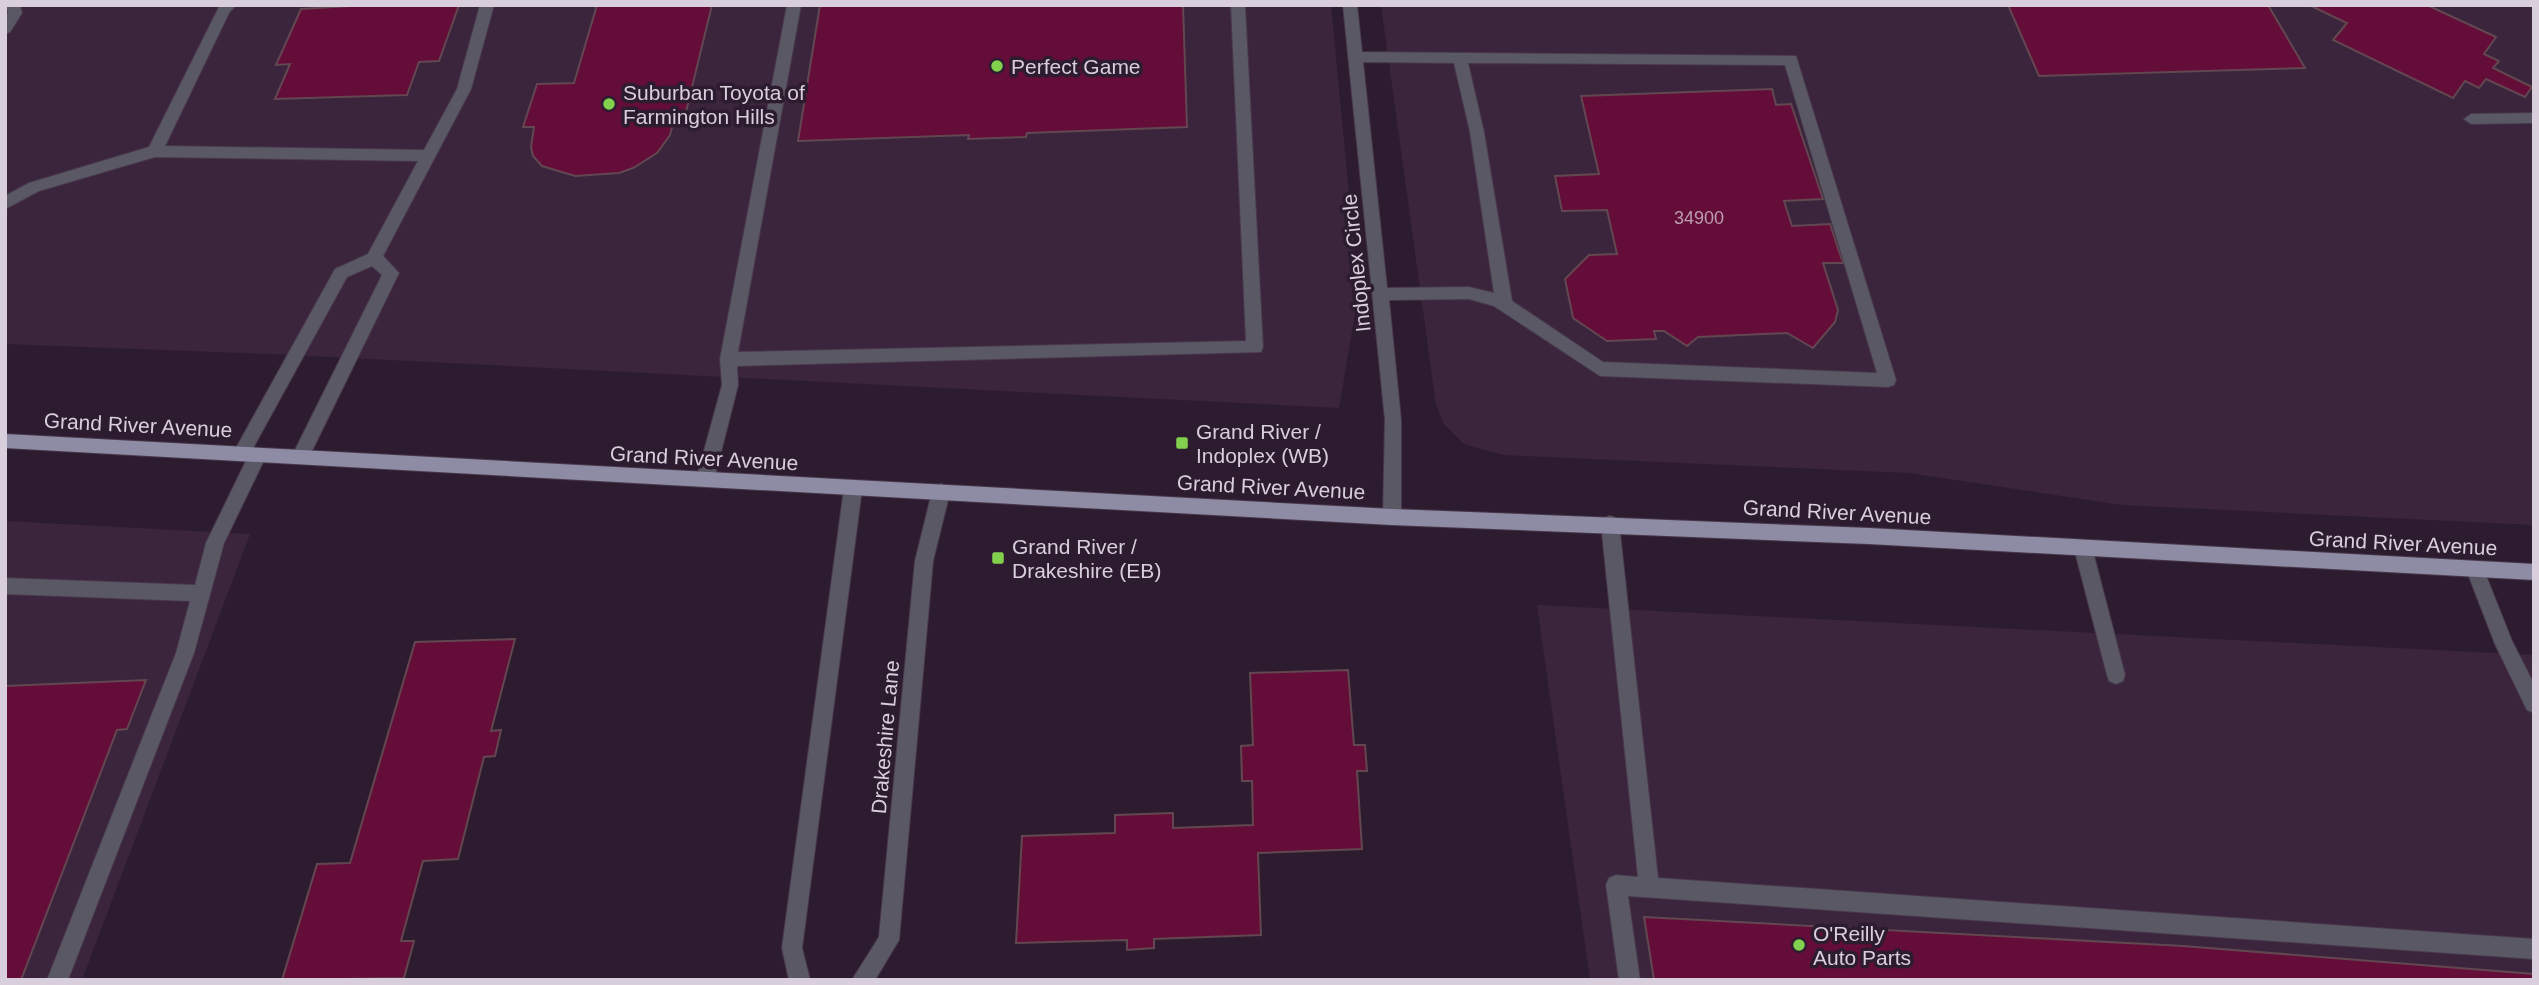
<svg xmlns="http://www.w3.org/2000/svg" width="2539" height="985" viewBox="0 0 2539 985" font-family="Arial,sans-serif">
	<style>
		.built { fill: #3a253d }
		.building { fill: #650d39; stroke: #634750; stroke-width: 2 }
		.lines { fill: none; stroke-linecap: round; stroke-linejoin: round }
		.minor-casing { stroke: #49384b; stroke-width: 2 }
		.major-casing { stroke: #49384b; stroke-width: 2 }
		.minor { fill: #595864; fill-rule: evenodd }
		.major { fill: #8e8ca5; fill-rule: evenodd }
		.poi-dot { fill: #83d04f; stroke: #2d1c2f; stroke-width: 2.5 }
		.labels { text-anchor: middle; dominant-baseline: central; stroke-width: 7; stroke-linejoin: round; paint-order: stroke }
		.number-label { font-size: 18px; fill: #bc9eb2 }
		.poi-label { font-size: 21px; fill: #d9cedb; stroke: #2d1c2f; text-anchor: start }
		.street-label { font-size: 21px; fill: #d9cedb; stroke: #2d1c2f }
	</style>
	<rect width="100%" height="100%" fill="#2d1c2f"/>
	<g class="built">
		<path d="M5 5H1331L1356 267V307L1339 408 270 354 5 344Z"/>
		<path d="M1381 5H2534V525L2122 505 1909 473 1504 455 1464 444 1444 424 1436 405Z"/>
		<path d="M5 521 250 534 82 980H5Z"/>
		<path d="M1537 605 2534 655V980H1590Z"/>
	</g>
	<g class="building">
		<path d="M366 5H459L439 61 419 62 407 95 275 99 290 64 276 65 301 9Z"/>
		<path d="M597 5H712L683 124H673L670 135 657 153 633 168 619 173 575 176 542 166 533 156 531 147 534 127H523L537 84 574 83Z"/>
		<path d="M820 5H1183L1187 127 1027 133 1026 137 968 139 969 135 798 141Z"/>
		<path d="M2008 5H2268L2305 68 2039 76Z"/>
		<path d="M2309 5H2427L2496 37 2484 54 2499 61 2493 68 2532 87 2525 97 2486 79 2479 88 2465 81 2453 98 2333 40 2347 23Z"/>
		<path d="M1772 89 1776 105 1791 104 1823 199 1784 201 1792 226 1830 224 1843 263H1823L1838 310 1835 322 1813 348 1787 333 1698 337 1687 346 1664 331H1654L1656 339 1607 341 1573 318 1565 279 1589 255 1617 254 1607 210 1562 211 1555 176 1599 174 1581 96Z"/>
		<path d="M515 639 491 731 501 730 495 756 484 757 458 859 423 861 401 941H414L404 978 282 980 317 864 350 863 415 642Z"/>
		<path d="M1348 670 1354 745H1365L1367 771H1357L1362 849 1258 853 1261 935 1154 939V948L1127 950V940L1016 943 1022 836 1115 833V815L1173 813V828L1253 825 1252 781H1242L1241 746 1253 745 1250 673Z"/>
		<path d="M146 680 127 729 117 730 21 980H5V686Z"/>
		<path d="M1644 917 2183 946 2534 974V980H1654Z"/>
	</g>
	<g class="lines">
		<g class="minor-casing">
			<g id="minor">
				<path d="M6 5H20L22 13 10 32 5 34V17L8 13Z"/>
				<path d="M220 5H236L229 13 165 146 424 150 457 89 480 5H494L471 89 383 256 399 273 307 461 301 463 295 461 292 456 382 275 372 266 347 277 253 448 264 449 267 454 224 543 194 653 68 980H47L176 653 190 601 5 594V578L195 585 206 543 247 459 236 458 233 453 236 448 335 269 368 254 418 161 155 157 39 191 5 209V196L29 183 149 147Z"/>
				<path d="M787 5H801L738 352 1246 341 1231 5H1245L1263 347 1261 352 737 366 738 385 714 480 711 485 705 487 699 485 696 480 722 385 720 359Z"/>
				<path d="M1343 5H1357L1362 52 1796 56 1896 380 1894 385 1888 387 1600 376 1494 306 1469 299 1389 300 1401 420V517L1398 522 1392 525 1386 522 1383 517 1385 420ZM1363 62 1454 63 1470 132 1494 293 1469 287 1387 288ZM1468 63 1785 65 1877 373 1603 362 1512 301 1484 132Z"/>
				<path d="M2534 113V123L2471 124 2464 119 2471 114Z"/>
				<path d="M853 481 859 484 862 489 802 948 810 980H789L782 948 844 489 847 484Z"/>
				<path d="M941 484 947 487 950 492 933 561 899 940 875 980H852L879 937 915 561 932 492 935 487Z"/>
				<path d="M1610 516 1616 518 1619 524 1658 878 2534 939V959L1628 896 1640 980H1619L1606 885 1609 878 1616 875 1638 877 1601 524 1604 518Z"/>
				<path d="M2083 540 2089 542 2092 548 2125 675 2123 681 2116 684 2109 681 2107 675 2074 548 2077 542Z"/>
				<path d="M2475 561 2481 563 2512 641 2534 684V713L2527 710 2495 644 2466 569 2469 563Z"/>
			</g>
		</g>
		<g class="major-casing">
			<path id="major" d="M5 434 1392 509 1869 528 2534 564V580L1869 544 1392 525 5 448Z"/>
		</g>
		<use href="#minor" class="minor"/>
		<use href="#major" class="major"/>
	</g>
	<g class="poi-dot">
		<circle cx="997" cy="66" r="7"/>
		<circle cx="609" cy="104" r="7"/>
		<rect x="1175" y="436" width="14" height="14" rx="3.5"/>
		<rect x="991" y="551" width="14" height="14" rx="3.5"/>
		<circle cx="1799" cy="945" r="7"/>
	</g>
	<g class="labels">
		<g class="number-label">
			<text x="1699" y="218">34900</text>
		</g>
		<g class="poi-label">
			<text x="1011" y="66">Perfect Game</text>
			<text x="623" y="92">Suburban Toyota of<tspan x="623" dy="24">Farmington Hills</tspan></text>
			<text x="1196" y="431">Grand River /<tspan x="1196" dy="24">Indoplex (WB)</tspan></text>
			<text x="1012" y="546">Grand River /<tspan x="1012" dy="24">Drakeshire (EB)</tspan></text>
			<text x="1813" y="933">O'Reilly<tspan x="1813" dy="24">Auto Parts</tspan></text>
		</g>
		<g class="street-label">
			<text transform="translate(1356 263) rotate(-96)">Indoplex Circle</text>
			<text transform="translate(138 425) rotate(3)">Grand River Avenue</text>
			<text transform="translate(704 458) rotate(3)">Grand River Avenue</text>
			<text transform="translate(1271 487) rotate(3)">Grand River Avenue</text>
			<text transform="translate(1837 512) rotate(3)">Grand River Avenue</text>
			<text transform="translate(2403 543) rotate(3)">Grand River Avenue</text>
			<text transform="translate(885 737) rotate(-85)">Drakeshire Lane</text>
		</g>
	</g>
	<rect width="2539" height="985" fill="none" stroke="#d9cedb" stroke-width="14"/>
</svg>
